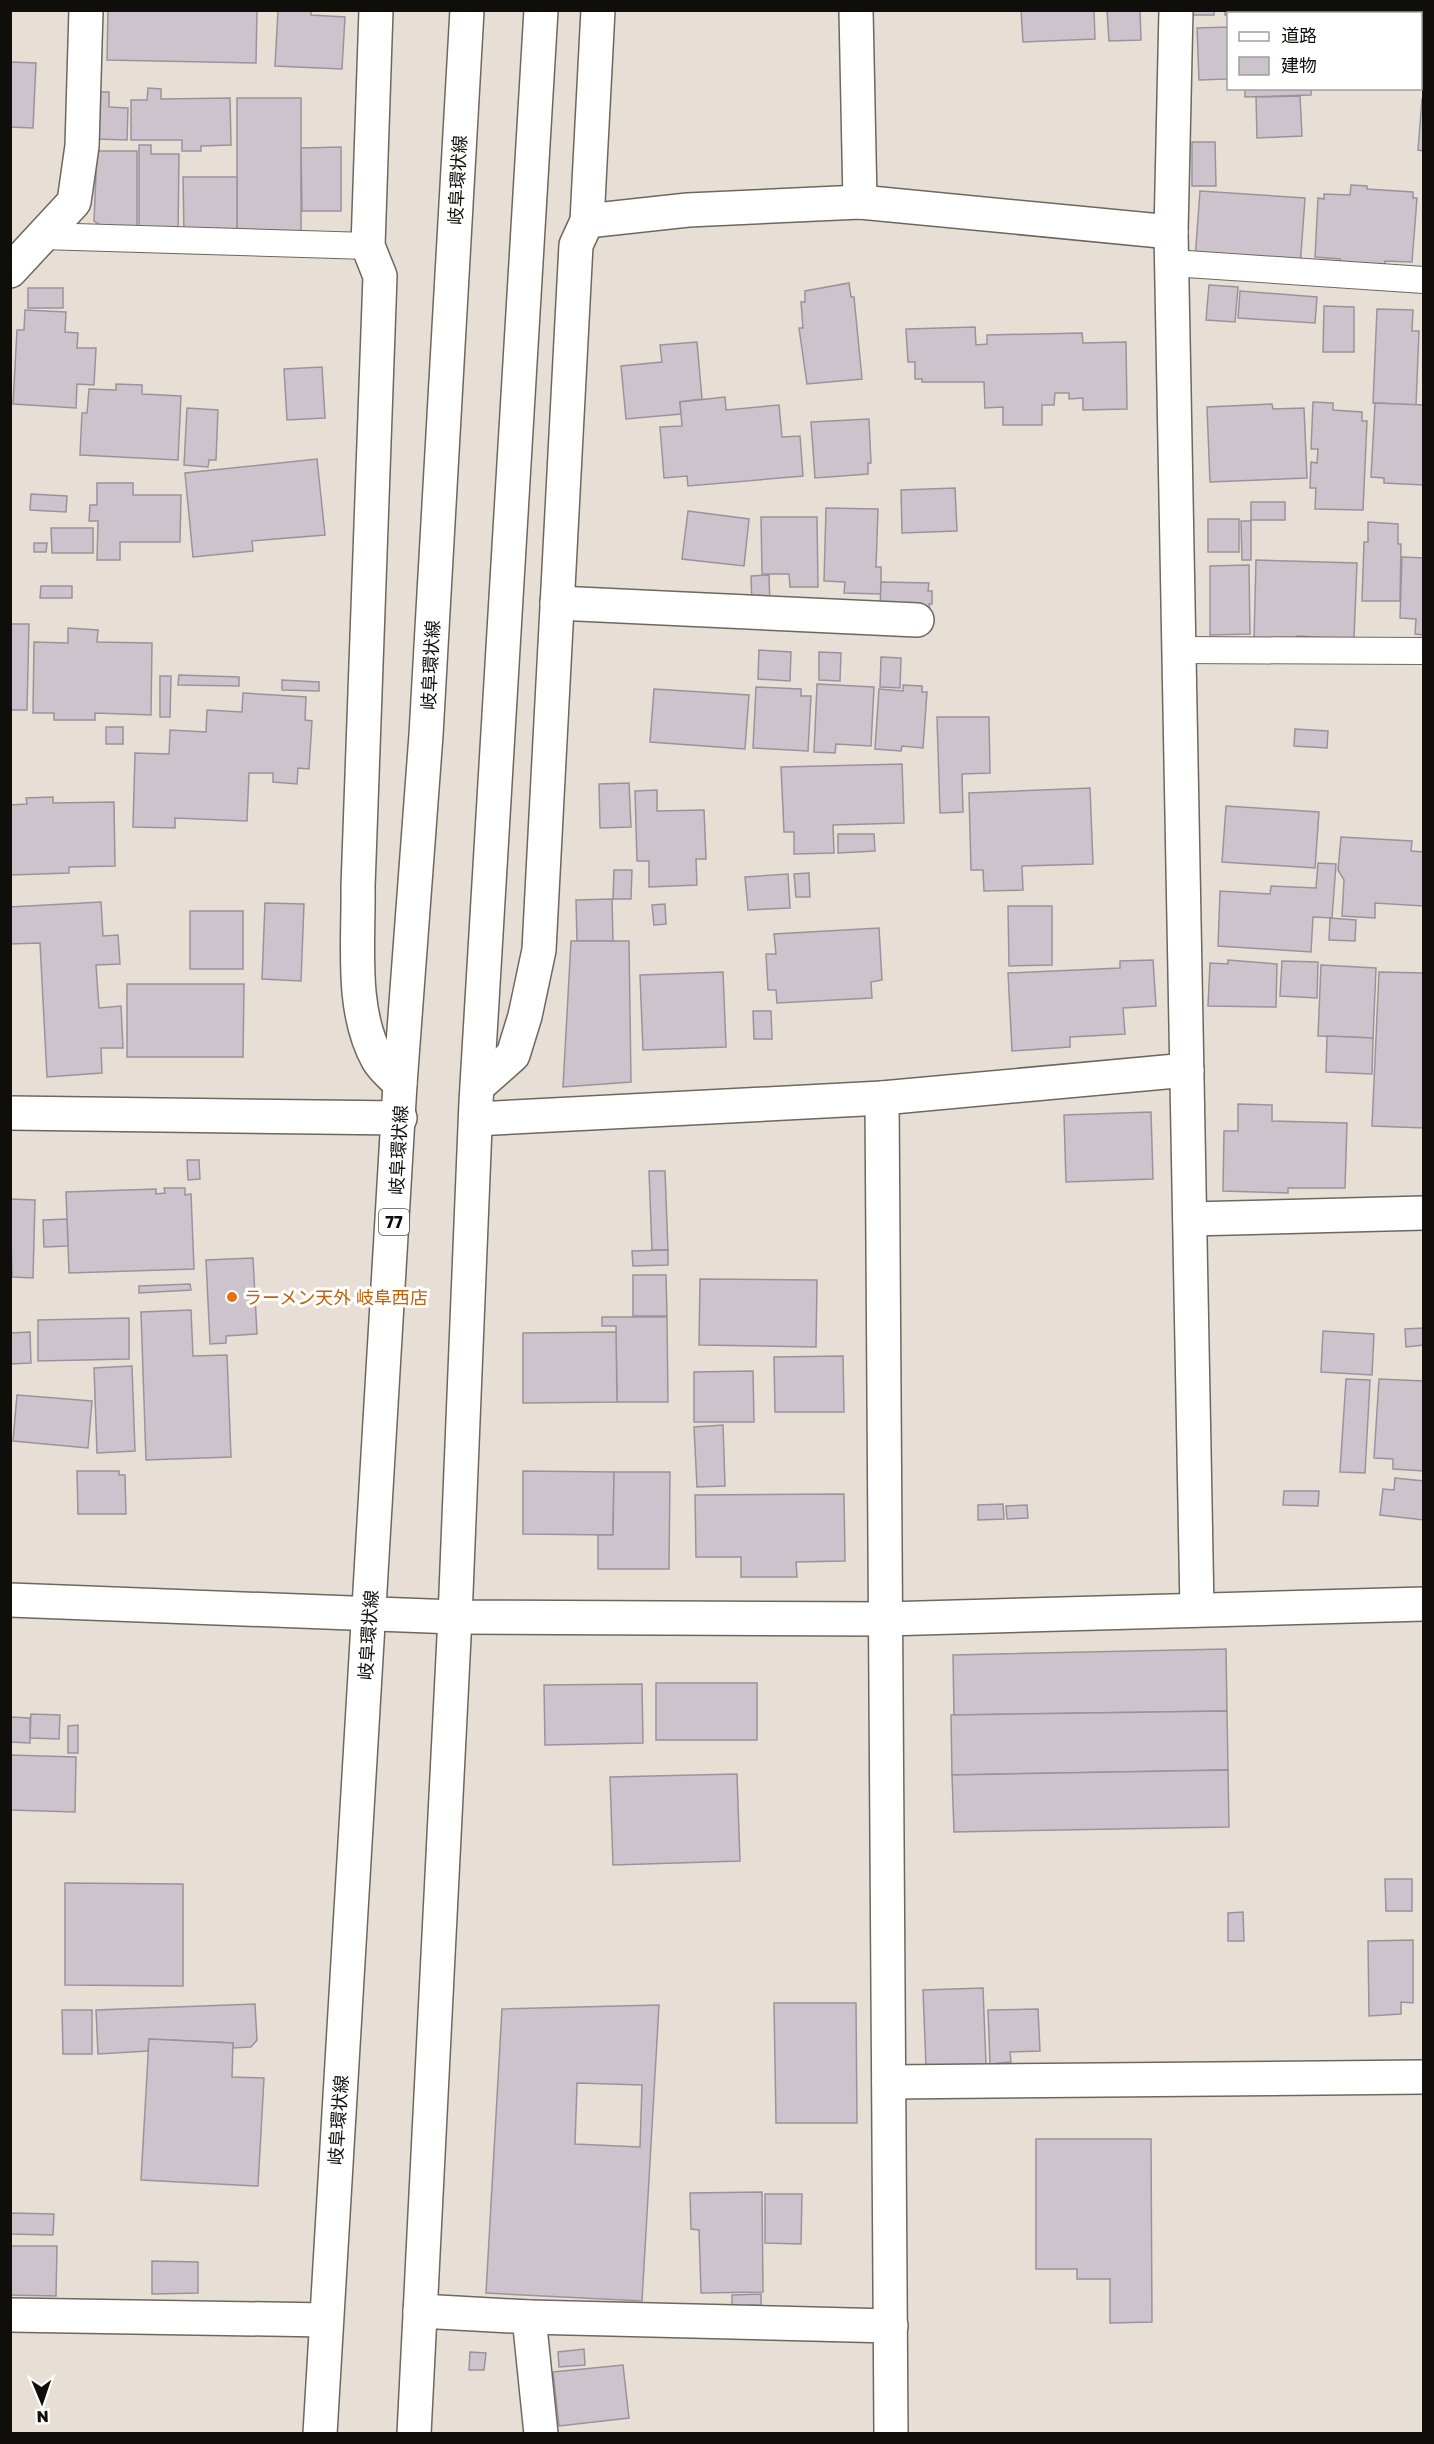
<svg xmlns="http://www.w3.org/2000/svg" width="1434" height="2444" viewBox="0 0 1434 2444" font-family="'Golos Text','Noto Sans JP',sans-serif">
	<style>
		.building { fill: #ccc3cd; stroke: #9b939c; stroke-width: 1.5; fill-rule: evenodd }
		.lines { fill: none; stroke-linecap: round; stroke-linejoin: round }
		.lane-casing { stroke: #6e675e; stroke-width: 28 }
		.street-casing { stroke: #6e675e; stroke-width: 36 }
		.secondary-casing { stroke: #6e675e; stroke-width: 36 }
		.primary-casing { stroke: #6e675e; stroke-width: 36 }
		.lane { stroke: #fff; stroke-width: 26 }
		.street { stroke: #fff; stroke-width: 33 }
		.secondary { stroke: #fff; stroke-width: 33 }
		.primary { stroke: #fff; stroke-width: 33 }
		.food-dot { fill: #e8710a; stroke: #fff; stroke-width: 2 }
		.labels { text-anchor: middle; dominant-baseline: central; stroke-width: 6; stroke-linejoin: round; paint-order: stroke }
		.shield { fill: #fff; stroke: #585654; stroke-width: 1.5 }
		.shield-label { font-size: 16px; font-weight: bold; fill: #100e0a }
		.street-label { font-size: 18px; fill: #100e0a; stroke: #fff }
		.food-label { font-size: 18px; fill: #c56008; stroke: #fff; text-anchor: start }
	</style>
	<rect width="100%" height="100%" fill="#e7dfd5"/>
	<g class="building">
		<path d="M108 10H257L256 63 107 60Z"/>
		<path d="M278 10H311V15L345 17 342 69 275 66Z"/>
		<path d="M1021 10H1094L1095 39 1023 42Z"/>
		<path d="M1107 10H1140L1141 40 1109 41Z"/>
		<rect x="1189" y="10" width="25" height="5"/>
		<path d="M1225 10H1338V12L1225 15Z"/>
		<path d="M1347 10H1424V12L1348 14Z"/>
		<path d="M1228 27V79L1199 80 1197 28Z"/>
		<path d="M10 62 36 63 33 128 10 127Z"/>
		<path d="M148 88 161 89V99L230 98 231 145 201 146V151H182V140H131V100H147Z"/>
		<path d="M1245 88H1311V95L1245 97Z"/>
		<path d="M99 92H109V107L128 108 127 140 97 139Z"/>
		<path d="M1300 96 1302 136 1257 138 1256 97Z"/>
		<rect x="237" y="98" width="64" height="137"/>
		<path d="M1422 99H1424V151L1418 150Z"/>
		<path d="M1192 142H1215L1216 186H1192Z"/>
		<path d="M139 145H151V154H179L178 235 139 236Z"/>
		<path d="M341 147V211H302L301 148Z"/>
		<path d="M97 151H137V231L108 230 94 221Z"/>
		<path d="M183 177H237V235H184Z"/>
		<path d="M1351 185 1367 186V189L1413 192V198H1417L1412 262 1385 261V268L1340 265V259L1315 257 1318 198 1324 199V194L1350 195Z"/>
		<path d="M1200 191 1305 198 1300 268 1195 260Z"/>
		<path d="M849 283 851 297H854L862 379 807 384 799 328H803L801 302H805V291Z"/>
		<path d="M1209 285 1238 287 1235 322 1206 320Z"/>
		<rect x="28" y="288" width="35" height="20"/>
		<path d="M1240 291 1317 297 1315 323 1238 318Z"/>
		<path d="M1324 306 1354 307V352H1323Z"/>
		<path d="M1377 309 1413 310 1412 331H1419L1416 405 1373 403Z"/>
		<path d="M25 310 66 312 65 332 78 333 77 348H96L94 385 77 384 76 408 13 404 17 330H24Z"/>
		<path d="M975 327 976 345 987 344V335L1082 333 1083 343 1126 342 1127 409 1083 410V398L1069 399V393H1055L1054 405H1042V425H1003V407L985 408 984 382H922V379H915V362H908L906 329Z"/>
		<path d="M697 342 702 399 680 402 681 414 626 419 621 366 662 362 660 345Z"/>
		<path d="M322 367 325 418 287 420 284 369Z"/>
		<path d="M116 384 142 385V394L181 396 178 460 80 455 82 413H87L89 389 116 390Z"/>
		<path d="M725 397 726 410 779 405 782 437 800 436 803 476 688 486 687 476 664 478 660 427 682 426 680 402Z"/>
		<path d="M1313 402 1333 403V410L1362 412V421H1367L1363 510 1315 509 1316 488H1310L1311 462 1317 463 1318 449H1311Z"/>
		<path d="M1375 403 1424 405V485L1384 483V478L1371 477Z"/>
		<path d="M1272 404 1273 409 1304 408 1307 478 1210 482 1207 407Z"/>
		<path d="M187 408 218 410 216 460H209L208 467 184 465Z"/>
		<path d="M869 419 871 463H868V474L815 478 811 422Z"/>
		<path d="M317 459 325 535 252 541 253 551 193 557 185 473Z"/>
		<path d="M97 483H133V495H181L180 542H120V560H97L98 521H89L90 505H97Z"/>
		<path d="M955 488 957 531 902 533 901 490Z"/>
		<path d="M31 494 67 496 66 512 30 510Z"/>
		<rect x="1251" y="502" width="34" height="18"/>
		<path d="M826 508 878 509 876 567H881V594L844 593 845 582 824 581Z"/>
		<path d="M688 511 749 519 744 566 682 559Z"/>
		<path d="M761 517H817L818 587H790L789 574H762Z"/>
		<rect x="1208" y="519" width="31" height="33"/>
		<path d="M1241 521H1251V560H1242Z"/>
		<path d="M1368 522 1398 524V544H1401L1400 601H1362L1364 542H1368Z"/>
		<path d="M51 528H93V553H52Z"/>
		<path d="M34 543H47L46 552H34Z"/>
		<path d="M1402 557 1424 558V635L1415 634 1416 619 1400 618Z"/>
		<path d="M1256 560 1357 563 1354 639 1297 636V642L1254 641Z"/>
		<path d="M1249 565 1250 634 1210 635V566Z"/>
		<path d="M769 575 770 605H752L751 576Z"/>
		<path d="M881 582 929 583 928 591H932V604H929L930 609 880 608Z"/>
		<path d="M41 586H72V598H40Z"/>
		<path d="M10 624H29L27 710H10Z"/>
		<path d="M68 628 98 630 97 642 152 643 151 715 95 713V720H54V713H33L34 642 68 643Z"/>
		<path d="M759 650 791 652 790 681 758 679Z"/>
		<path d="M819 652 841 653 840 681 819 680Z"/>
		<path d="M881 657 901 658 900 688 880 687Z"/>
		<path d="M179 675 239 677V686L178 685Z"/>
		<path d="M160 676H171L170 717H160Z"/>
		<path d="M282 680 319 682V691L282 690Z"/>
		<path d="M817 684 874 687 871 746 836 744 835 753 814 752Z"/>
		<path d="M903 685 922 686V692H927L923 748 902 746 901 751 875 749 879 689 903 691Z"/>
		<path d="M756 687 801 689V696H811L808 751 753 748Z"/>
		<path d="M654 689 749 695 745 749 650 742Z"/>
		<path d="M243 693 306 697 305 720 312 721 309 769 298 768 297 784 273 782V773H249L247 821 175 818V828L133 827 135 753 169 754 170 730 206 732 207 710 242 712Z"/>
		<path d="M937 717H989L990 773 962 774 963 812 940 813Z"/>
		<rect x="106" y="727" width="17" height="17"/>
		<path d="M1295 729 1328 731 1327 748 1294 746Z"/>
		<path d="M902 764 904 823 833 825 834 853 794 854V832H784L781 767Z"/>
		<path d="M629 783 631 827 600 828 599 784Z"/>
		<path d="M1090 788 1093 864 1022 866 1023 890 984 891 983 870H971L969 793Z"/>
		<path d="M657 790V811L704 810 706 859H696L697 885 649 887V861H637L635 791Z"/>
		<path d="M53 797V803L114 802 115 866 69 867V873L10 875V805L27 804 26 798Z"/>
		<path d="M1226 806 1319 812 1315 868 1222 862Z"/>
		<path d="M838 834H874L875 851 838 853Z"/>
		<path d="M1341 837 1412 841 1411 851 1424 852V906L1375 903V918L1342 916 1344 880 1338 870Z"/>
		<path d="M1318 863 1336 864 1332 918 1313 917 1311 952 1218 946 1220 891 1270 894 1271 886 1316 888Z"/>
		<path d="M614 870H632L631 899H613Z"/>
		<path d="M809 873 810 897H796L794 874Z"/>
		<path d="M788 874 790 908 748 910 745 877Z"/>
		<path d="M612 899 613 941H577L576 900Z"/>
		<path d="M101 902 103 936 118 935 120 964 96 965 99 1008 121 1006 123 1048H101L102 1073 47 1077 40 943 10 944V907Z"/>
		<path d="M265 903 304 904 301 981 262 979Z"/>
		<path d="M665 904 666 924 654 925 652 905Z"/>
		<path d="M1008 906H1052V965L1009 966Z"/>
		<rect x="190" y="911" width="53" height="58"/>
		<path d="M1330 918 1356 920 1355 941 1329 940Z"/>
		<path d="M879 928 882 980 871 982 872 998 777 1003 776 990H768L766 954H776L774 934Z"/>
		<path d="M571 941H629L631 1082 563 1087Z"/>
		<path d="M1153 960 1156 1006 1123 1008 1125 1034 1070 1037V1047L1012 1051 1008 973 1120 968V961Z"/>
		<path d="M1228 960 1277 964 1276 1007 1208 1006 1210 963 1228 964Z"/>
		<path d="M1282 961 1318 962 1317 998 1280 996Z"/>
		<path d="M1321 965 1376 968 1373 1038 1318 1036Z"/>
		<path d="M723 972 726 1047 643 1050 640 975Z"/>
		<path d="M1379 972 1424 973V1128L1372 1126Z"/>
		<path d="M127 984H244L243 1057H127Z"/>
		<path d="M753 1011H771L772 1039H754Z"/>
		<path d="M1327 1036 1373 1038 1372 1074 1326 1072Z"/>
		<path d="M1238 1104 1272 1105V1121L1347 1123 1345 1188H1288V1193L1223 1191 1224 1131H1238Z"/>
		<path d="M1151 1112 1153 1179 1066 1182 1064 1115Z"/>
		<path d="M187 1160H199L200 1179 188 1180Z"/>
		<path d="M649 1171H665L668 1250H652Z"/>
		<path d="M164 1188H185V1195L191 1194 194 1269 69 1273 66 1192 156 1189V1194L165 1193Z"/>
		<path d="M10 1199 35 1200 33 1278 12 1277Z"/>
		<path d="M67 1219 68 1246 44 1247 43 1220Z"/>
		<path d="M668 1250V1265L633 1266 632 1251Z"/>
		<path d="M253 1258 257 1334 226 1336V1343L210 1344 206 1260Z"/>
		<path d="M633 1275H666L667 1316H633Z"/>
		<path d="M700 1279 817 1280 816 1347 699 1345Z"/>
		<path d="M190 1284 191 1290 139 1293V1286Z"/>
		<path d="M191 1310 193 1356 227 1355 231 1457 146 1460 141 1312Z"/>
		<path d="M602 1317H667L668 1402H617L616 1326H602Z"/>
		<path d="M129 1318V1359L38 1361V1320Z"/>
		<path d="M1424 1328V1345L1406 1347 1405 1329Z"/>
		<path d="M1323 1331 1374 1334 1372 1375 1321 1372Z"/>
		<path d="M30 1332 31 1363 10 1364V1333Z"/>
		<path d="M616 1332 617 1402 523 1403V1333Z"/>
		<path d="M843 1356 844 1412H775L774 1357Z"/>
		<path d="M132 1366 135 1451 97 1453 94 1368Z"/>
		<path d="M753 1371 754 1422H694V1372Z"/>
		<path d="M1346 1379 1370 1380 1365 1473 1340 1472Z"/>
		<path d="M1379 1379 1424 1381V1471L1393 1469V1459L1374 1458Z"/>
		<path d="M17 1395 92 1401 88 1448 13 1441Z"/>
		<path d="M723 1425 725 1486 697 1487 694 1427Z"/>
		<path d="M77 1471H119V1475H125L126 1514H78Z"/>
		<path d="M523 1471 614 1472 613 1535 523 1534Z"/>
		<path d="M614 1472H670L669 1569H598V1535H613Z"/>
		<path d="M1395 1478 1424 1481V1520L1380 1515 1383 1489 1394 1490Z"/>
		<path d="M1284 1491H1319L1318 1506 1283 1505Z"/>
		<path d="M844 1494 845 1561 796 1562 797 1577H741V1557H696L695 1495Z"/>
		<path d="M1003 1504 1004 1519 978 1520V1505Z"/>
		<path d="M1027 1505 1028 1518 1007 1519 1006 1506Z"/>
		<path d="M1226 1649 1227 1711 954 1715 953 1655Z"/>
		<rect x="656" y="1683" width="101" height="57"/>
		<path d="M642 1684 643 1743 545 1745 544 1685Z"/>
		<path d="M1227 1711 1228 1770 952 1775 951 1715Z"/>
		<path d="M31 1714 60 1715 59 1739 30 1738Z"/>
		<path d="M10 1717 30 1718V1743L10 1742Z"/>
		<path d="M78 1725V1753H68V1726Z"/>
		<path d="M10 1755 76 1757 75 1812 10 1810Z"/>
		<path d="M1228 1770 1229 1827 954 1832 952 1775Z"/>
		<path d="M737 1774 740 1861 613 1865 610 1777Z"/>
		<path d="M1385 1879H1412V1911H1386Z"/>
		<path d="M65 1883 183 1884V1986L65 1985Z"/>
		<path d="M1243 1912 1244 1941H1228V1913Z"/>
		<path d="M1413 1940V2003L1401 2002V2014L1369 2016 1368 1941Z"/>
		<path d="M983 1988 986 2065 926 2067 923 1990Z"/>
		<path d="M774 2003H856L857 2123H776Z"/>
		<path d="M255 2004 257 2040 251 2047 233 2048V2043L149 2039 148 2051 98 2054 96 2010Z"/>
		<path d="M659 2005 642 2301 486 2293 502 2009ZM577 2083 642 2085 640 2147 575 2144Z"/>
		<path d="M1038 2009 1040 2051 1010 2052 1011 2062 990 2064 988 2010Z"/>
		<path d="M62 2010H92V2054H63Z"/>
		<path d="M149 2039 233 2043 232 2077 264 2078 258 2186 141 2180Z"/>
		<path d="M1036 2139H1151L1152 2322 1110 2323V2279H1077V2269H1036Z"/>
		<path d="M762 2192 763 2292 701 2293 699 2230 691 2229 690 2193Z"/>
		<path d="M765 2194H802L801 2244 765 2243Z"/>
		<path d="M10 2213 54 2214 53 2235 10 2234Z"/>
		<path d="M10 2246H57L56 2296 10 2295Z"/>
		<path d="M152 2261 198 2262V2293L152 2294Z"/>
		<path d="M761 2294V2305L732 2306V2295Z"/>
		<path d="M584 2349 585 2365 559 2367 558 2352Z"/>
		<path d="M470 2352 486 2353 484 2370H469Z"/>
		<path d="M623 2365 629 2418 559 2426 553 2372Z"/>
	</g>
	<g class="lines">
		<g class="lane-casing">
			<g id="lane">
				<path d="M42 236 368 246"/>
				<path d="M1172 263 1424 280"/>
				<path d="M1179 650 1424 651"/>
			</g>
		</g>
		<g class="street-casing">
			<g id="street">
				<path d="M856 10 860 202"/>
				<path d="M1176 10 1171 232 1197 1610"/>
				<path d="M587 221 688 210 860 202 1171 232"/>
				<path d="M10 271 74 202 82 146 86 10"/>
				<path d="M557 603 917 620"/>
				<path d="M882 1098 891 2434"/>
				<path d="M10 1113 400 1118"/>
				<path d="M476 1119 882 1098 1187 1070"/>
				<path d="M1190 1219 1424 1213"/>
				<path d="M889 2082 1424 2077"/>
				<path d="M420 2311 529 2317 541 2434"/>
				<path d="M10 2315 326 2320"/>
				<path d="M529 2317 891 2326"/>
			</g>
		</g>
		<g class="secondary-casing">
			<path id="secondary" d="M10 1600 455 1617 885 1619 1424 1604"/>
		</g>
		<g class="primary-casing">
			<g id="primary">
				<path d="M376 10 368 246 380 276 358 887C359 942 350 1010 378 1060 383 1069 393 1076 400 1084"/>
				<path d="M478 1086 513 1055 525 1016 539 950 576 245 587 221 598 10"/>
				<path d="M320 2434 400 1084 426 735 467 10"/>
				<path d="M414 2434 455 1617 476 1102 541 10"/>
			</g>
		</g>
		<use href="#lane" class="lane"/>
		<use href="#street" class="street"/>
		<use href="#secondary" class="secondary"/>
		<use href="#primary" class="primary"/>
	</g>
	<circle class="food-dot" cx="232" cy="1297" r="6"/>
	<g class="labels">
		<rect class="shield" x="379" y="1209" width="30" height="26" rx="4.5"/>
		<g class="shield-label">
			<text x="394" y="1222">77</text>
		</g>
		<g class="street-label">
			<text transform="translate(457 180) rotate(-87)">岐阜環状線</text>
			<text transform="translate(430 665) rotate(-87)">岐阜環状線</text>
			<text transform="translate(398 1150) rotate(-87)">岐阜環状線</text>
			<text transform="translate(368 1635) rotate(-86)">岐阜環状線</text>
			<text transform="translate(338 2120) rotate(-86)">岐阜環状線</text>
		</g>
		<g class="food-label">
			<text x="244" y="1297">ラーメン天外 岐阜西店</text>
		</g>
	</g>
	<rect width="1434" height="2444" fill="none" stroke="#100e0a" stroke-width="24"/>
	<rect x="1227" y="12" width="195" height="78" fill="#ffffff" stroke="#9f9f9d" stroke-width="1.5"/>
	<rect x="1239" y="32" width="30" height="9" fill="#ffffff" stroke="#9f9f9d" stroke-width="1.5"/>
	<text x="1281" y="42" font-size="18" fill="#100e0a">道路</text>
	<rect x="1239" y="57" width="30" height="18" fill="#ccc3cd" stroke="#9f9f9d" stroke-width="1.5"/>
	<text x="1281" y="72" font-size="18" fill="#100e0a">建物</text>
	<g transform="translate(42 2402) rotate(178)" stroke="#ffffff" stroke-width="4.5" paint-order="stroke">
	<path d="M0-4.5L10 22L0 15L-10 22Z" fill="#100e0a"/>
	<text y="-9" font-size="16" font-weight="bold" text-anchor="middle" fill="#100e0a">N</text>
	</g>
</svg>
